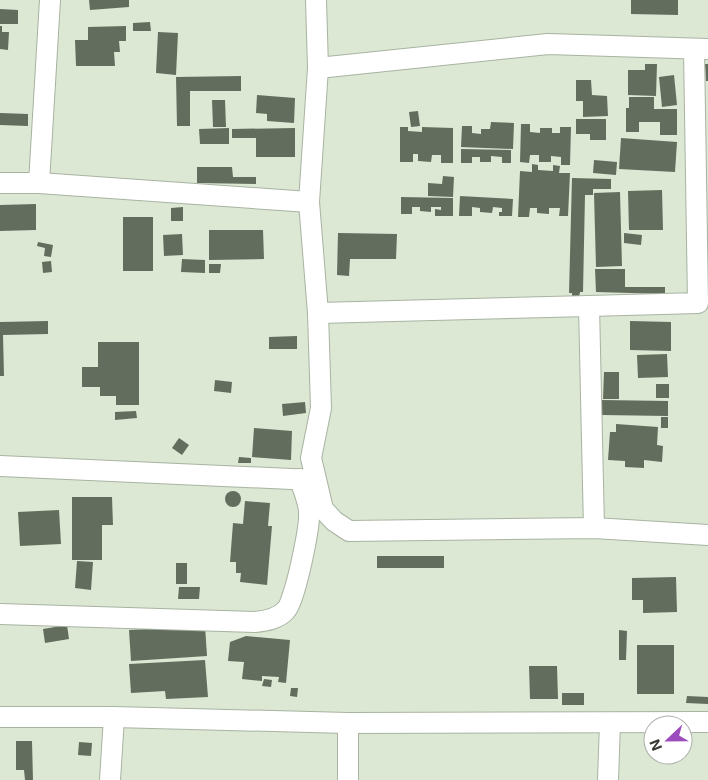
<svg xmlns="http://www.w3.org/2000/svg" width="708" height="780" viewBox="0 0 708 780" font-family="Inter,sans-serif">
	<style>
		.building { fill: #636d5d }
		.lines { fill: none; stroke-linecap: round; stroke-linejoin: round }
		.minor-casing { stroke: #a8b3a1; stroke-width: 22 }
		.minor { stroke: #fff; stroke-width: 20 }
	</style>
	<rect width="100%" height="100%" fill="#dce7d4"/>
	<g class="building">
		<path d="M89 0H129V7L90 10Z"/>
		<path d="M631 0H678V15L631 14Z"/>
		<path d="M0 9 18 10V24H0Z"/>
		<path d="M150 22 151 31H133V23Z"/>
		<path d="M0 26H2V32H9L8 50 0 49Z"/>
		<path d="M126 26V41H119L120 52H114L115 66H76L75 40H88V27Z"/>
		<path d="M158 32 178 33 176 75 156 73Z"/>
		<path d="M645 64H657L656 96 628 95V70H645Z"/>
		<path d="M705 64H708V81H706Z"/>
		<path d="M674 75 677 105 662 107 659 77Z"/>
		<path d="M241 76V91H190V126H177L176 77Z"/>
		<path d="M576 80H591L592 95 607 96 608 116 583 117V101H576Z"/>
		<path d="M257 95 295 98 294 123 267 121V114L256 113Z"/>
		<path d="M629 97H654V109H677V135H660V122H639V132H626V108H629Z"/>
		<path d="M212 100H225L226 127H213Z"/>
		<path d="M418 111 420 126 411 127 409 112Z"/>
		<path d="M0 113 28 114V126L0 125Z"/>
		<path d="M576 119H606V140H590V134H576Z"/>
		<path d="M491 122 514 123 513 149 461 147 462 126H472V133L481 134V129H490Z"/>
		<path d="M521 124H530V132L540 133V128H552V133H560V127H571L570 165H561V157L551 156V162H539V155H530L529 163 520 162Z"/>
		<path d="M400 127H408V131L422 132V127L453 128V163H441V155H432L431 162 418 161V154H413V162H400Z"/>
		<path d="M229 128V144H200L199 129Z"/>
		<path d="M295 128V157H256V138H232V129Z"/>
		<path d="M621 138 677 142 675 172 619 169Z"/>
		<path d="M461 149 511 150V163H502V157L491 156V162H480V157H472V163H461Z"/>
		<path d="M594 160 617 162 616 175 593 173Z"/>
		<path d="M532 164 538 165V170L553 171V165L560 166 559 173H570L568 216H559L560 208H549V214L537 213V208H530L529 217H518L520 171 532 172Z"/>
		<path d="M197 167H232L233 177H256V184L197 183Z"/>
		<path d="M443 176 454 177 453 197 428 196V183L442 184Z"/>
		<path d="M572 178 611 179V189H593V195H585L583 292H580L579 297 572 296V293H569Z"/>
		<path d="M662 190 663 230H629L628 191Z"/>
		<path d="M620 192 622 266 596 267 594 193Z"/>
		<path d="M460 196 513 199 512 216H499V212H502V208L493 207 492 213 480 212V208L472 207V216H459Z"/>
		<path d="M401 197 453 198V216H435V209L441 210V207H431V212L420 211V207H412V214H401Z"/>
		<path d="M36 204V230L0 231V205Z"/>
		<path d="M183 207V221H171V208Z"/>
		<rect x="123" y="217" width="30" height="54"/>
		<path d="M209 230H263L264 259 209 260Z"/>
		<path d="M338 233 397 234 396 259H350L349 276 337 275Z"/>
		<path d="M624 233 642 235 641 245 624 243Z"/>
		<path d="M182 234 183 255 164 256 163 235Z"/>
		<path d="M38 242 53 245 51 257 44 256 45 248 37 246Z"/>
		<path d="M182 259 205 260V273L181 272Z"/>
		<path d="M51 261 52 272 43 273 42 262Z"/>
		<path d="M209 264H221L220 273H209Z"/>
		<path d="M595 269H625V287H665V294L596 292Z"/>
		<path d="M48 321V334L3 335 4 376H0V322Z"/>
		<path d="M630 321 671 322V351L630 350Z"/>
		<path d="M297 336V349H269V337Z"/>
		<path d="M98 342H139V405H116V396H100V387H82V367H98Z"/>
		<path d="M667 354 668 377 638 378 637 355Z"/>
		<path d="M604 372H619V399H603Z"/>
		<path d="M215 380 232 382 231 393 214 391Z"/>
		<rect x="656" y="384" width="13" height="14"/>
		<path d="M602 400 668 401V416L602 415Z"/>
		<path d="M305 402 306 413 283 416 282 404Z"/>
		<path d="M136 411 137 418 115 420V412Z"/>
		<rect x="661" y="417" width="7" height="11"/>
		<path d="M616 424 658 427 657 445 663 446 662 462 644 460V468L625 467V461L608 460 610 432H616Z"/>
		<path d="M254 428 292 431 291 460 252 457Z"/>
		<path d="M179 438 189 445 182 455 172 448Z"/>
		<path d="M239 457 251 458V463H238Z"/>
		<circle cx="233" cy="499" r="8"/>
		<path d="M72 497H112L113 525H102V560H72Z"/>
		<path d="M245 501 270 503 268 526H272L267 585 240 582 241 573H236V562H230L233 523 243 524Z"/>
		<path d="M59 510 61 544 20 546 18 512Z"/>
		<rect x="377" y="556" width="67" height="12"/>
		<path d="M77 561 93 562 91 590 75 588Z"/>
		<rect x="176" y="563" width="11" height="21"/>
		<path d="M676 577 677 612 643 613V600H632V578Z"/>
		<path d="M179 587H200L199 599H178Z"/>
		<path d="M67 625 69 639 45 643 43 629Z"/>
		<path d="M205 626 207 656 131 661 129 630Z"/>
		<path d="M619 630 627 631 626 660H619Z"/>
		<path d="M246 636 290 640 286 683 278 682 279 677 262 676V681L242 679 244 662 228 661 230 642Z"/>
		<rect x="637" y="645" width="37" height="49"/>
		<path d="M205 660 208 697 166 699 165 691 131 693 129 664Z"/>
		<path d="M529 666H557L558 699H530Z"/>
		<path d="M264 679 272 680 271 687 262 686Z"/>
		<path d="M291 688H298L297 697 290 696Z"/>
		<rect x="562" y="693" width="22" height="12"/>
		<path d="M687 696 708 697V704L686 703Z"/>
		<path d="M16 741H32L33 780H25L24 770H16Z"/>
		<path d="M79 742 92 743 91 756 78 755Z"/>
	</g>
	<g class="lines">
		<g class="minor-casing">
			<g id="minor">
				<path d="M316 0 318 68 309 202 318 313 321 408 311 458 323 509 334 521 349 531 594 528 708 535"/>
				<path d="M318 68 548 44 708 49"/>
				<path d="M0 183H39L309 202"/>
				<path d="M39 183 50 0"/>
				<path d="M318 313 589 306"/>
				<path d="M0 466 313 480"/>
				<path d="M594 528 589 306 698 303 694 49"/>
				<path d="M0 614 255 622C266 621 278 619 286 610 295 601 310 527 309 513 309 502 303 490 300 479"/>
				<path d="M0 717H114L348 723 708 722"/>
				<path d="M110 780 114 717"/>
				<path d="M348 780V723"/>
				<path d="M608 780 610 723"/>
			</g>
		</g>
		<use href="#minor" class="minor"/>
	</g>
	<g transform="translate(668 740) rotate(248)"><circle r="24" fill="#ffffff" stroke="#aeb0ad"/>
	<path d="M0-4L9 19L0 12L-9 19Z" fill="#9c4cbc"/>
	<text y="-8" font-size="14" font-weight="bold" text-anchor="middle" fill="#353932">N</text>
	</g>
</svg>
